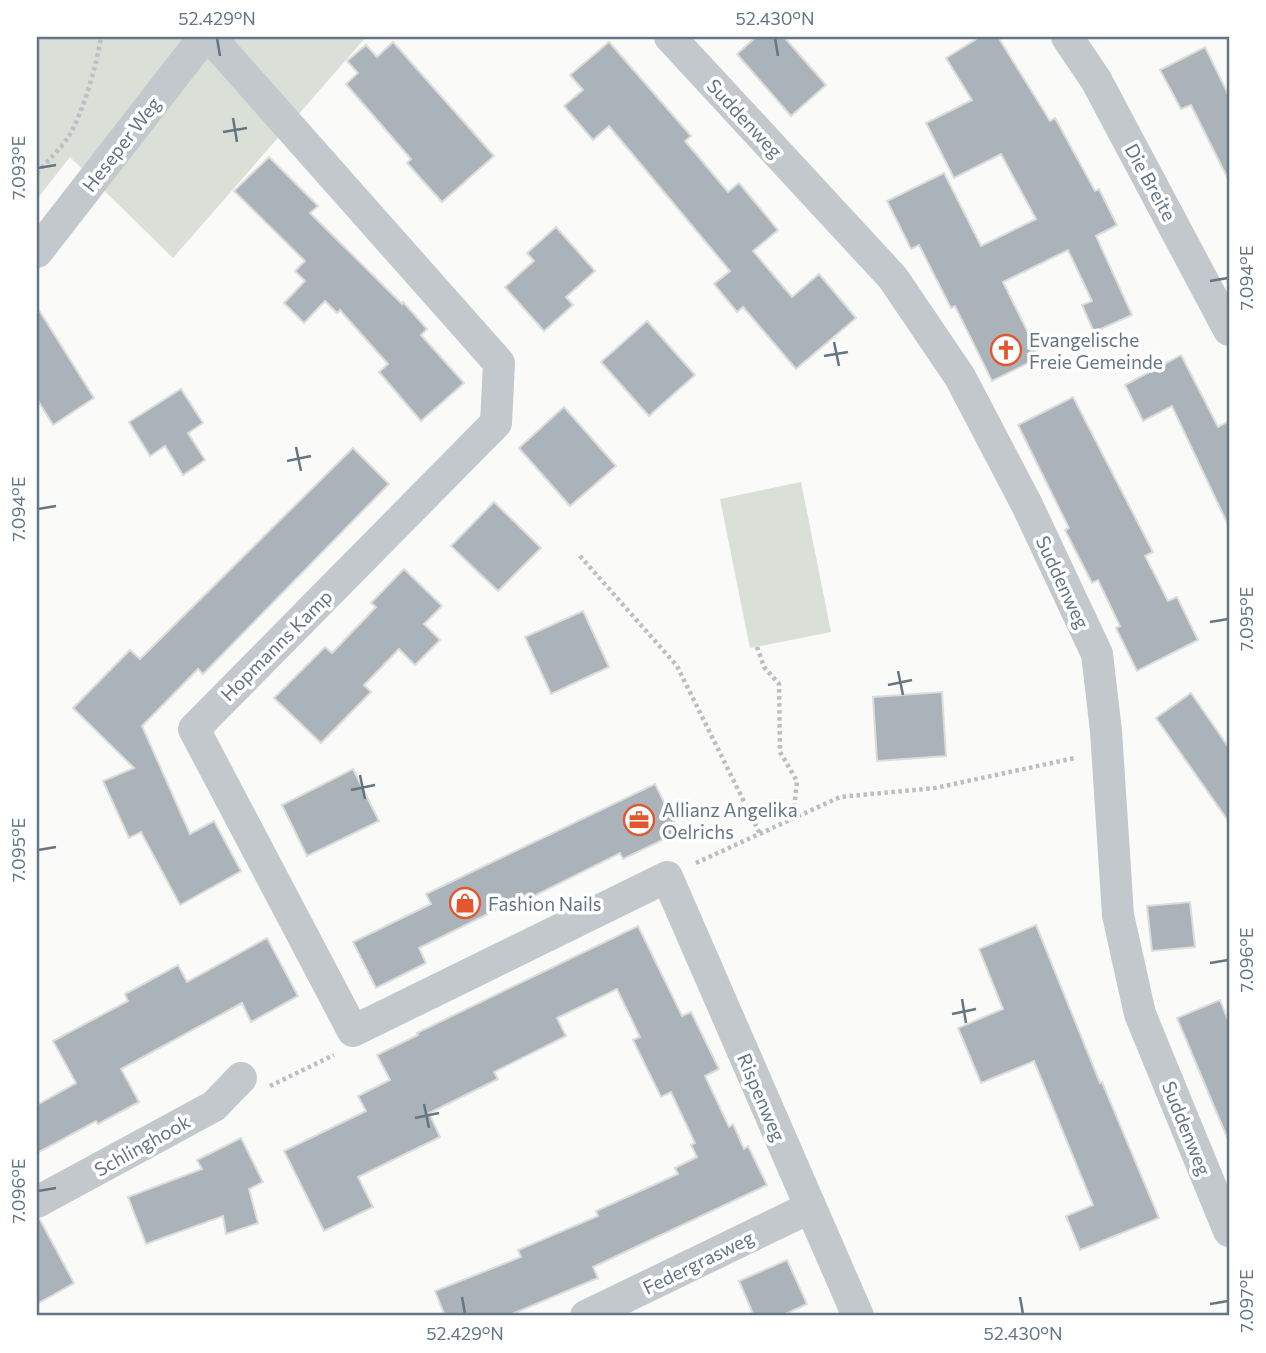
<svg xmlns="http://www.w3.org/2000/svg" width="1266" height="1353" viewBox="0 0 1266 1353" font-family="Commissioner,sans-serif">
	<style>
		.green { fill: #dadfd7 }
		.building { fill: #aab3b9; stroke: #dcdcda; stroke-width: 2 }
		.lines { fill: none; stroke-linecap: round; stroke-linejoin: round }
		.path { stroke: #bbbfc2; stroke-width: 4.5; stroke-dasharray: 3.5 3.5; stroke-linecap: butt }
		.street { stroke: #c3c8cc; stroke-width: 32 }
		.ticks { fill: none; stroke: #657683; stroke-width: 2.5 }
		.labels { text-anchor: middle; dominant-baseline: central; stroke-width: 7; stroke-linejoin: round; paint-order: stroke }
		.street-label { font-size: 19px; fill: #657683; stroke: #fff }
		.poi-label { font-size: 19px; fill: #657683; stroke: #fff; text-anchor: start }
		.neatline { fill: none; stroke: #657683; stroke-width: 2.5 }
		.ticks-label { font-size: 18px; text-anchor: middle; fill: #657683 }
	</style>
	<rect width="100%" height="100%" fill="#fafaf8"/>
	<g class="green">
		<path d="M37 37H366L173 258 70 157 37 199Z"/>
		<path d="M801 482 831 632 750 648 720 499Z"/>
	</g>
	<g class="building">
		<path d="M756 37H784L826 85 791 116 737 54Z"/>
		<path d="M980 37H998L1050 121 1055 118 1095 191 1099 189 1117 225 1096 236 1132 315 1094 332 1082 305 1092 301 1068 250 1003 282 1040 357 992 381 955 306 951 308 919 245 911 249 887 201 944 173 981 246 1036 219 1001 154 954 178 926 123 972 100 946 58Z"/>
		<path d="M393 42 494 156 442 202 407 163 411 159 346 84 358 73 347 61 366 45 377 57Z"/>
		<path d="M609 42 691 136 685 141 728 192 739 183 778 230 753 251 792 297 819 274 856 318 796 369 743 307 737 312 714 284 730 271 609 126 593 140 564 106 583 90 570 75Z"/>
		<path d="M1205 47 1229 96V181L1191 105 1181 109 1160 70Z"/>
		<path d="M269 157 318 206 310 213 402 304 403 302 427 329 421 335 464 383 421 421 379 372 388 364 340 310 337 313 325 301 304 323 284 303 305 281 295 271 305 261 234 191Z"/>
		<path d="M556 227 595 271 566 297 573 305 544 331 505 287 534 261 527 253Z"/>
		<path d="M37 307 94 398 53 425 37 399Z"/>
		<path d="M647 321 695 375 649 416 601 362Z"/>
		<path d="M1181 355 1218 427 1229 421V527L1172 406 1143 421 1125 385Z"/>
		<path d="M181 389 203 423 188 433 205 460 183 475 165 446 150 456 129 422Z"/>
		<path d="M1073 397 1153 552 1145 556 1168 601 1177 597 1198 640 1137 671 1116 628 1120 626 1098 580 1092 583 1065 530 1069 528 1018 425Z"/>
		<path d="M564 407 616 466 570 506 519 448Z"/>
		<path d="M353 448 389 484 203 674 198 669 142 726 190 834 214 821 241 871 180 905 141 832 129 838 103 781 134 768 73 708 130 650 140 659Z"/>
		<path d="M494 502 541 548 498 591 451 546Z"/>
		<path d="M404 569 442 606 424 624 440 640 415 665 399 649 364 685 371 692 321 743 274 698 325 647 332 653 376 607 371 603Z"/>
		<path d="M583 611 609 667 551 694 525 637Z"/>
		<path d="M942 692 946 756 877 761 873 697Z"/>
		<path d="M1191 693 1229 748V822L1156 718Z"/>
		<path d="M353 769 379 821 307 856 282 805Z"/>
		<path d="M655 784 679 832 623 859 620 853 530 898 528 894 419 948 426 963 376 988 353 942 431 904 426 894Z"/>
		<path d="M1190 902 1195 947 1152 951 1147 906Z"/>
		<path d="M1036 925 1100 1083 1102 1082 1159 1218 1080 1250 1066 1216 1093 1205 1034 1061 981 1083 958 1028 1003 1009 979 949Z"/>
		<path d="M638 926 682 1016 691 1012 719 1069 705 1076 729 1127 733 1124 744 1149 748 1146 767 1185 593 1267 598 1278 507 1316H445L435 1291 521 1257 518 1250 598 1216 596 1211 678 1174 675 1168 697 1157 691 1145 695 1143 671 1092 661 1097 633 1040 640 1037 617 989 557 1018 566 1036 494 1072 498 1079 429 1113 440 1137 358 1177 373 1207 324 1231 284 1151 366 1111 358 1096 390 1080 377 1055 418 1035 417 1033Z"/>
		<path d="M267 938 298 996 251 1022 242 1003 121 1069 139 1102 98 1124 96 1121 37 1153V1105L76 1083 53 1041 128 1001 125 994 178 965 187 982Z"/>
		<path d="M1220 1000 1229 1023V1142L1177 1018Z"/>
		<path d="M241 1138 263 1182 249 1189 258 1223 226 1234 223 1216 146 1244 128 1197 202 1169 197 1160Z"/>
		<path d="M37 1220H40L74 1283 37 1304Z"/>
		<path d="M787 1260 807 1304 781 1316H754L739 1281Z"/>
	</g>
	<g class="lines">
		<g class="path">
			<path d="M37 173C47 161 61 149 69 136 83 113 97 64 101 37"/>
			<path d="M580 556 677 666 760 834"/>
			<path d="M757 647 764 667 779 684 780 752 797 781 793 818"/>
			<path d="M696 863 840 797 935 788 1075 758"/>
			<path d="M270 1086 334 1055"/>
		</g>
		<g class="street">
			<path d="M210 37 499 363 496 423 194 729 353 1031 667 877 858 1316"/>
			<path d="M670 37 893 278 960 377 1027 505 1097 654 1106 731 1118 915 1140 1014 1229 1231"/>
			<path d="M1067 37 1096 80 1229 330"/>
			<path d="M37 252 204 37"/>
			<path d="M37 1202 214 1106 241 1078"/>
			<path d="M586 1316 809 1208"/>
		</g>
	</g>
	<path class="ticks" d="M217 38 220 56M775 38 778 56M233 118 237 142M223 132 247 128M38 168 56 165M1210 281 1228 278M834 342 839 366M824 356 848 352M296 447 301 471M287 461 311 456M38 509 56 506M1210 622 1228 619M898 671 903 695M888 685 912 680M360 775 365 799M351 790 375 785M38 850 56 847M1210 963 1228 960M962 999 966 1023M952 1014 976 1009M424 1104 429 1128M415 1118 439 1113M38 1191 56 1188M462 1297 465 1314M1020 1297 1023 1314M1210 1304 1228 1301"/>
	<defs>
		<g id="church-ring" transform="scale(1.575)"><circle r="9.5" fill="#fff" stroke="#e4572e" stroke-width="1.5"/><path d="M-1.2-6h2.4v3.5h3.3v2.4h-3.3V6h-2.4V-.1h-3.3v-2.4h3.3Z" fill="#e4572e"/></g>
		<g id="office-ring" transform="scale(1.575)"><circle r="9.5" fill="#fff" stroke="#e4572e" stroke-width="1.5"/><path d="M-6-3h4V-5.5h4V-3h4V5H-6ZM-1-4.5V-3h2v-1.5ZM-6 0V1H6V0Z" fill="#e4572e"/></g>
		<g id="shop-ring" transform="scale(1.575)"><circle r="9.5" fill="#fff" stroke="#e4572e" stroke-width="1.5"/><path d="M-5-2.5h2.3a2.7 3.5 0 0 1 5.4 0H5L5.5 6h-11ZM-1.5-2.5h3a1.5 2.3 0 0 0-3 0Z" fill="#e4572e"/></g>
	</defs>
	<g fill-rule="evenodd">
		<use href="#church-ring" x="1006" y="350"/>
		<use href="#office-ring" x="639" y="820"/>
		<use href="#shop-ring" x="465" y="903"/>
	</g>
	<g class="labels">
		<g class="street-label">
			<text transform="translate(745 118) rotate(47)">Suddenweg</text>
			<text transform="translate(121 144) rotate(-52)">Heseper Weg</text>
			<text transform="translate(1151 182) rotate(61)">Die Breite</text>
			<text transform="translate(1063 582) rotate(65)">Suddenweg</text>
			<text transform="translate(276 645) rotate(-45)">Hopmanns Kamp</text>
			<text transform="translate(762 1097) rotate(67)">Rispenweg</text>
			<text transform="translate(1187 1128) rotate(68)">Suddenweg</text>
			<text transform="translate(142 1145) rotate(-29)">Schlinghook</text>
			<text transform="translate(698 1262) rotate(-26)">Federgrasweg</text>
		</g>
		<g class="poi-label">
			<text x="1029" y="339">Evangelische<tspan x="1029" dy="22">Freie Gemeinde</tspan></text>
			<text x="662" y="809">Allianz Angelika<tspan x="662" dy="22">Oelrichs</tspan></text>
			<text x="488" y="903">Fashion Nails</text>
		</g>
	</g>
	<rect width="1266" height="1353" fill="none" stroke="#ffffff" stroke-width="77"/>
	<rect x="38" y="38" width="1190" height="1276" class="neatline"/>
	<g class="ticks-label">
		<text x="217" y="25">52.429°N</text>
		<text x="775" y="25">52.430°N</text>
		<text transform="translate(19 168) rotate(-90)" y="6">7.093°E</text>
		<text transform="translate(1247 278) rotate(-90)" y="6">7.094°E</text>
		<text transform="translate(19 509) rotate(-90)" y="6">7.094°E</text>
		<text transform="translate(1247 619) rotate(-90)" y="6">7.095°E</text>
		<text transform="translate(19 850) rotate(-90)" y="6">7.095°E</text>
		<text transform="translate(1247 960) rotate(-90)" y="6">7.096°E</text>
		<text transform="translate(19 1191) rotate(-90)" y="6">7.096°E</text>
		<text transform="translate(1247 1301) rotate(-90)" y="6">7.097°E</text>
		<text x="465" y="1340">52.429°N</text>
		<text x="1023" y="1340">52.430°N</text>
	</g>
</svg>
